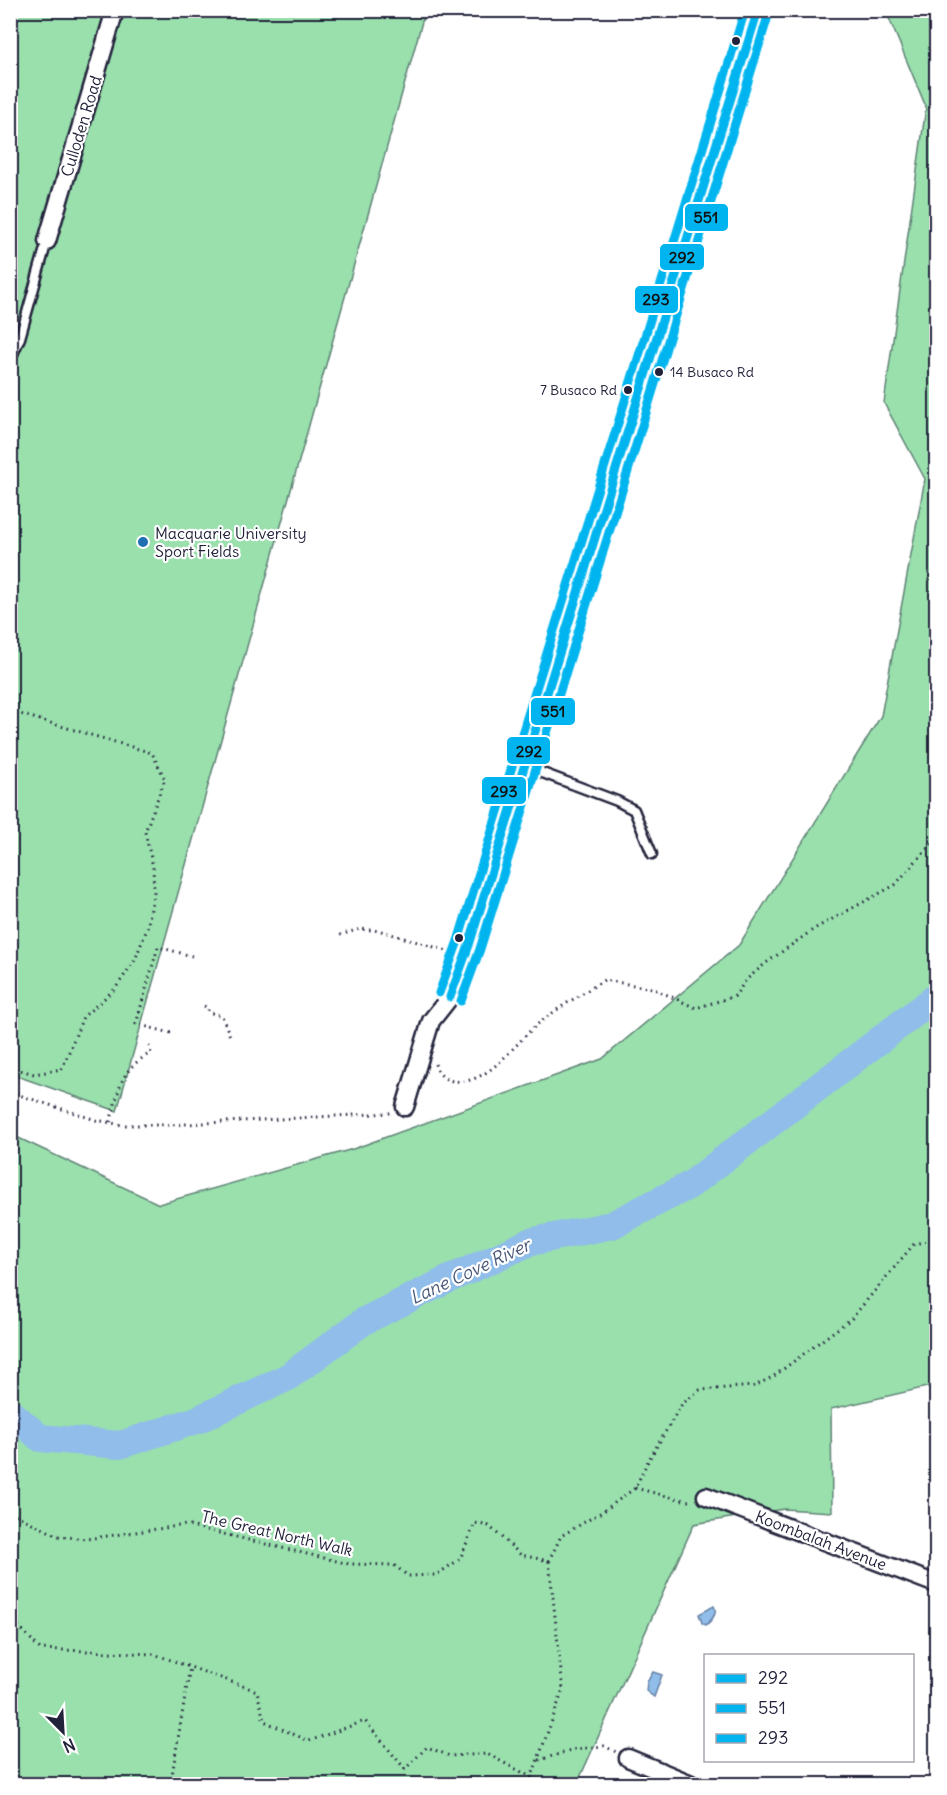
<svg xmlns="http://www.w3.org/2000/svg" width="947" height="1795" viewBox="0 0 947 1795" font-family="Delius,sans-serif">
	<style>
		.green { fill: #99e0ad; stroke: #5e8174; stroke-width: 1.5 }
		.water { fill: #90bdea; stroke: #647fa4; stroke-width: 1.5 }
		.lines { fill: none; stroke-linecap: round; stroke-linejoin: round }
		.river { stroke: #90bdea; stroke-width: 28 }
		.service-casing { stroke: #22223b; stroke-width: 13 }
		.minor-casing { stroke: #22223b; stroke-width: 21 }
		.path { stroke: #22223b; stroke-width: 3; stroke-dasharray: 1.5 4.5; stroke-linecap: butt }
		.service { stroke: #fff; stroke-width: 8 }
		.minor { stroke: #fff; stroke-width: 16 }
		.bus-1-casing { stroke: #fff; stroke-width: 14 }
		.bus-2-casing { stroke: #fff; stroke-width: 14 }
		.bus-3-casing { stroke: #fff; stroke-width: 14 }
		.bus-1 { stroke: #00b5ef; stroke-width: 9 }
		.bus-2 { stroke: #00b5ef; stroke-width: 9 }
		.bus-3 { stroke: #00b5ef; stroke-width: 9 }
		.bus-dot { fill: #22223b; stroke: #fff; stroke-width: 2 }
		.poi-dot { fill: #1f6fb2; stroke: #fff; stroke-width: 2 }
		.labels { text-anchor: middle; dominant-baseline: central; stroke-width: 4.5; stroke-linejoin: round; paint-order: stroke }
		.bus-label { font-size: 14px; fill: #22223b; stroke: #fff; text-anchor: start }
		.street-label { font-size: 16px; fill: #22223b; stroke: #fff }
		.poi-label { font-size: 16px; fill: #22223b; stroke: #fff; text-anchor: start }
		.water-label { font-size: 18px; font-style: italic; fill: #485878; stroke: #fff }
		.line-badge { stroke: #fff; stroke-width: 2 }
		.pale-badge-label { font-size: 16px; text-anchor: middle; font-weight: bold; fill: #111 }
	</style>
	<rect width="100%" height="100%" fill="#fff"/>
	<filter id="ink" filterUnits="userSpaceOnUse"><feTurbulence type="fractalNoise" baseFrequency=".0167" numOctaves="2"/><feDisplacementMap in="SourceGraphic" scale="12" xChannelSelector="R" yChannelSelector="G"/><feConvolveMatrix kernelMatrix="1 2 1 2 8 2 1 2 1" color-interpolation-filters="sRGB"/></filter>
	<g filter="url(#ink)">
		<g class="green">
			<path d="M11 11H425L117 1111 11 1074Z"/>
			<path d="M886 11H936V1385L831 1409 832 1512 784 1509 694 1524 577 1784H11L10 1134 159 1204 353 1149 602 1059 739 945 881 716 925 479 884 403 926 107Z"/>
		</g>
		<g class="water">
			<path d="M714 1606C718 1613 712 1620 706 1625L702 1623 699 1614Z"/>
			<path d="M653 1672 662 1675 654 1697 646 1691 647 1682Z"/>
		</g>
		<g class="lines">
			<path class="river" d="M10 1412 40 1438 120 1445 197 1420 288 1377 364 1321 445 1281 530 1242 612 1225 690 1185 936 997"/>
			<g class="service-casing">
				<g id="service">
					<path d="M10 361 20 338 47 241"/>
					<path d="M524 766 617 801 634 810 652 854"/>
				</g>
			</g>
			<g class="minor-casing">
				<g id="minor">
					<path d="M47 241 115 10"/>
					<path d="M405 1107 431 1021 450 997 469 945 586 562 645 381 758 10"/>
					<path d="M706 1496 936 1584"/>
					<path d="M628 1758 691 1784"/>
				</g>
			</g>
			<g class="path">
				<path d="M10 711 152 753 165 779 145 832 153 867 154 893 147 929 135 960 115 989 83 1017 62 1069 34 1074 10 1067"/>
				<path d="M340 935 360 929 381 931 451 952"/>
				<path d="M204 1006 208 1008V1012L222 1016 231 1039"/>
				<path d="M171 1033 136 1024 158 947 192 956"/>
				<path d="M435 1064C438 1074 444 1080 454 1081 489 1086 515 1042 539 1023 559 1007 582 994 604 980L652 988 696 1008 735 996 746 980 766 963 814 929 895 885 936 838"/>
				<path d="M10 1092 96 1120 122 1125H168L391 1113"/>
				<path d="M110 1122C120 1090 118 1070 151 1053L149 1046"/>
				<path d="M635 1488 687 1501 693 1500"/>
				<path d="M10 1512 58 1536 86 1539 186 1525 349 1564 394 1565 408 1576 436 1575 460 1559 475 1523 489 1526 521 1555 549 1561"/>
				<path d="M549 1561 561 1536 605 1510 635 1488 648 1461 682 1404 700 1390 755 1386 774 1376 852 1318 914 1244 936 1239"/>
				<path d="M10 1617 40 1649 154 1654 257 1691 264 1721 309 1741 365 1721 405 1769 427 1747 450 1756 487 1754 533 1778"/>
				<path d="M539 1760 576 1749 604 1746 616 1752"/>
				<path d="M174 1784 172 1775 190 1667"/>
				<path d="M529 1784 563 1690 549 1561"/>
			</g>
			<use href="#service" class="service"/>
			<use href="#minor" class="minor"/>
			<g class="bus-1-casing">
				<path id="bus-1" d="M450 997 469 945C564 633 663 322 758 10"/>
			</g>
			<g class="bus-2-casing">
				<path id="bus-2" d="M461 1001 480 949C576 636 674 326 769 13"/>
			</g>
			<g class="bus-3-casing">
				<path id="bus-3" d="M439 993 458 941C552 631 651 321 745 10"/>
			</g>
			<use href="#bus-1" class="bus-1"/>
			<use href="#bus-2" class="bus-2"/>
			<use href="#bus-3" class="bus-3"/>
		</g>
	</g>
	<g class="bus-dot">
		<circle cx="736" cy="41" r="5"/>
		<circle cx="659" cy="372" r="5"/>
		<circle cx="628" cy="390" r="5"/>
		<circle cx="459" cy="938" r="5"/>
	</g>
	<circle class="poi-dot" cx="143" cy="542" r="6"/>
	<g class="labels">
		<g class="bus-label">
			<text x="670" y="372">14 Busaco Rd</text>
			<text x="617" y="390" text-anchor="end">7 Busaco Rd</text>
		</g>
		<g class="street-label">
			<text transform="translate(81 126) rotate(-73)">Culloden Road</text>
			<text transform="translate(277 1533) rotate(13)">The Great North Walk</text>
			<text transform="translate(821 1540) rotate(21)">Koombalah Avenue</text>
		</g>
		<g class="poi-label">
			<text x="155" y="533">Macquarie University<tspan x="155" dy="18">Sport Fields</tspan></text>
		</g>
		<g class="water-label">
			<text transform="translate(470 1271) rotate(-25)">Lane Cove River</text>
		</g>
	</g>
	<g class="line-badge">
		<rect x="684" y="203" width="45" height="29" rx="6" fill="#00b5ef"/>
		<rect x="659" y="243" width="46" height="28" rx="6" fill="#00b5ef"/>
		<rect x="634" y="285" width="45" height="29" rx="6" fill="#00b5ef"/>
		<rect x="530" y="697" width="46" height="29" rx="6" fill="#00b5ef"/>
		<rect x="506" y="736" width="45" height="29" rx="6" fill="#00b5ef"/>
		<rect x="481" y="776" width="46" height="29" rx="6" fill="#00b5ef"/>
	</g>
	<g class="pale-badge-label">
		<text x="706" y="223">551</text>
		<text x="682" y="263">292</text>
		<text x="656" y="305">293</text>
		<text x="553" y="717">551</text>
		<text x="529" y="757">292</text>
		<text x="504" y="797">293</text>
	</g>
	<rect width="947" height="1795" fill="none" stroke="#fff" stroke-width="36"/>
	<rect x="18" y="18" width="911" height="1759" fill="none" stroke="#22223b" stroke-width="2" filter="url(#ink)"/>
	<rect x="704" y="1654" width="210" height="108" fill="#ffffff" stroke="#a7a7b1" stroke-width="1.5"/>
	<rect x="716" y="1674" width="30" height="9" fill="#00b5ef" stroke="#a7a7b1" stroke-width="1.5"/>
	<text x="758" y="1684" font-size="18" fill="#22223b">292</text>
	<rect x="716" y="1704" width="30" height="9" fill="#00b5ef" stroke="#a7a7b1" stroke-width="1.5"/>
	<text x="758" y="1714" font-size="18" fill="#22223b">551</text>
	<rect x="716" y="1734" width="30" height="9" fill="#00b5ef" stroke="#a7a7b1" stroke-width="1.5"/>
	<text x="758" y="1744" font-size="18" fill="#22223b">293</text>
	<g transform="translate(63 1732) rotate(156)" stroke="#ffffff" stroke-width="4.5" paint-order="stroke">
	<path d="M0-4.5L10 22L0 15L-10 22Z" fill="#22223b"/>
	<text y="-9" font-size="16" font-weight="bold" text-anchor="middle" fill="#22223b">N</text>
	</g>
</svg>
